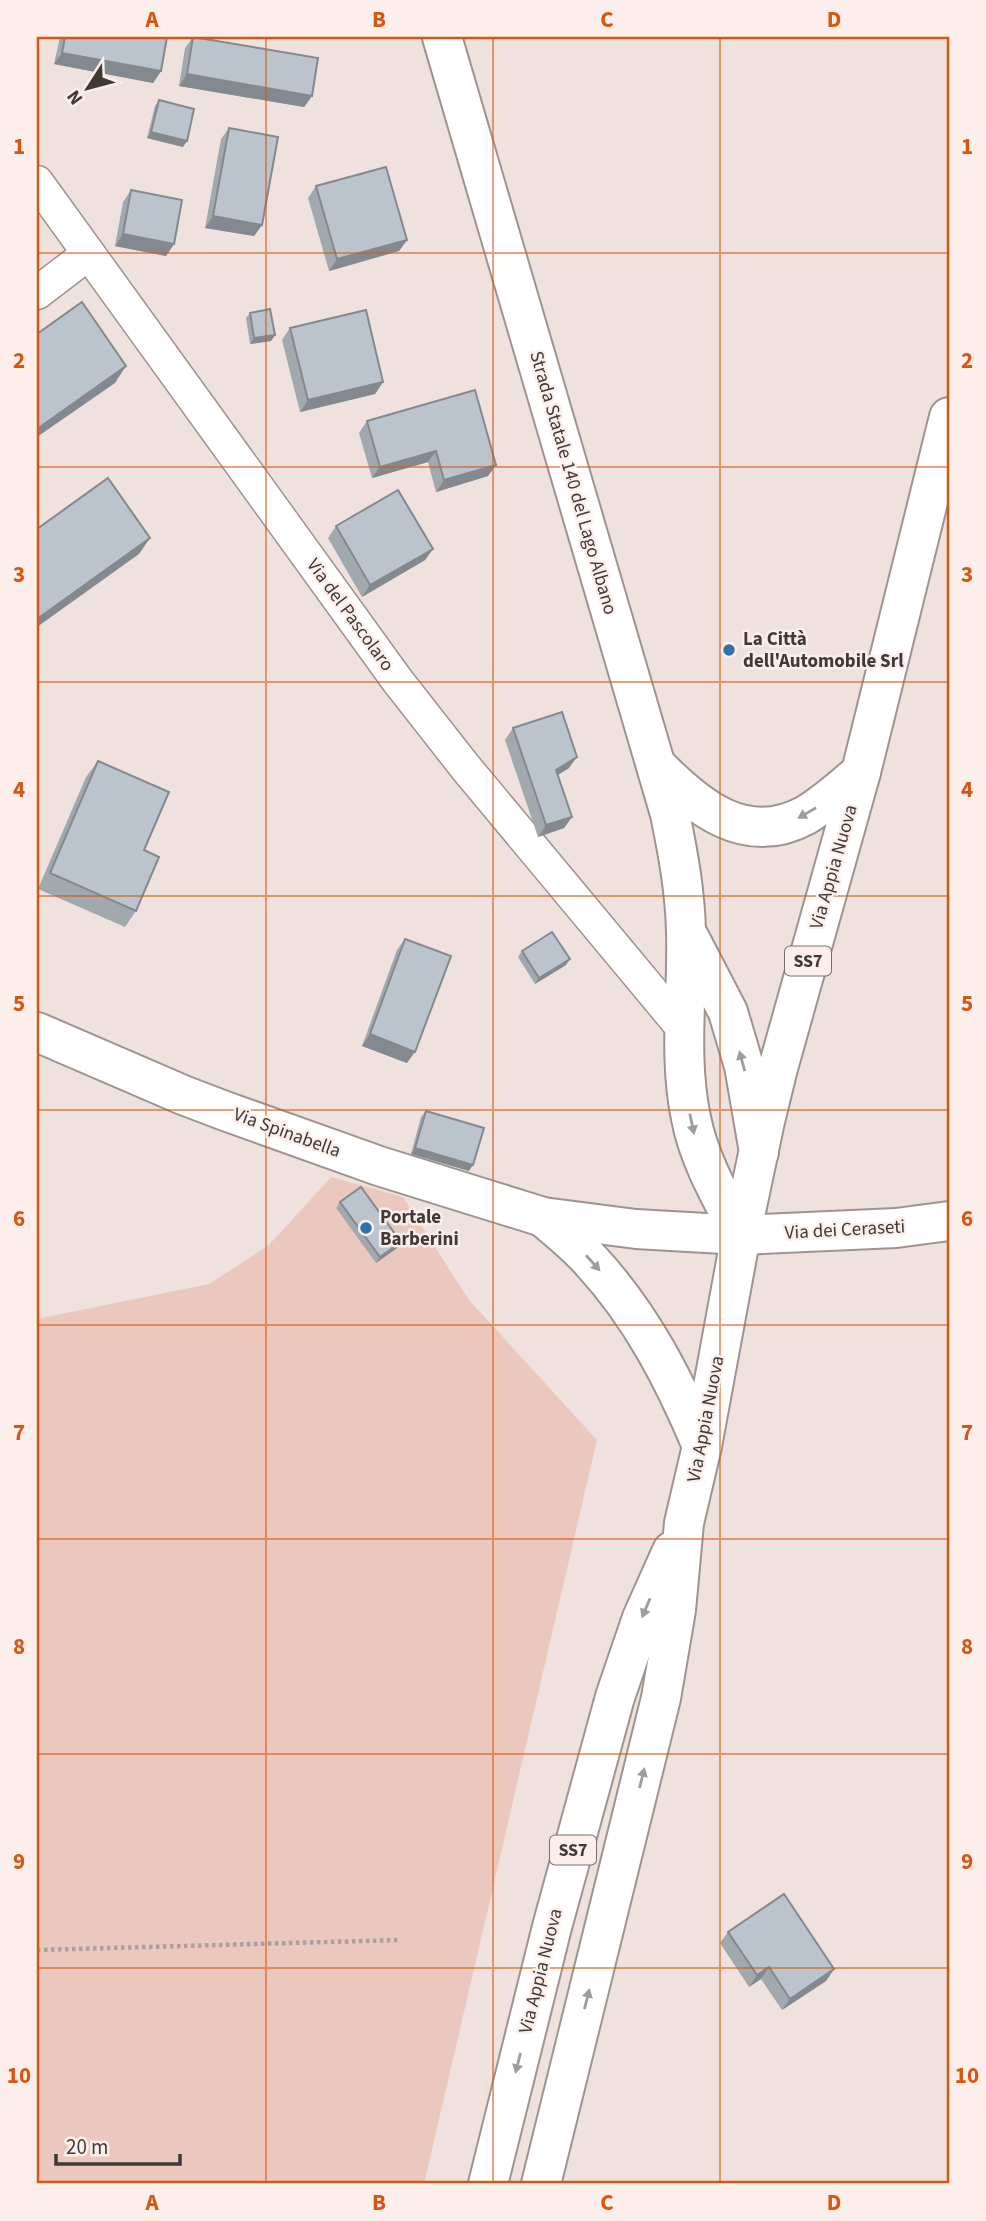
<svg xmlns="http://www.w3.org/2000/svg" width="986" height="2221" viewBox="0 0 986 2221" font-family="'Source Sans 3',sans-serif">
	<style>
		.green { fill: #eac8be }
		.lines { fill: none; stroke-linecap: round; stroke-linejoin: round }
		.street-casing { stroke: #9f9390; stroke-width: 35 }
		.secondary-casing { stroke: #9f9390; stroke-width: 42 }
		.primary-casing { stroke: #9f9390; stroke-width: 42 }
		.path { stroke: #aaa09d; stroke-width: 4.5; stroke-dasharray: 3.5 3.5; stroke-linecap: butt }
		.street { stroke: #fff; stroke-width: 32 }
		.secondary { stroke: #fff; stroke-width: 38 }
		.primary { stroke: #fff; stroke-width: 38 }
		.wall { fill: #a1a9af }
		.shaded-wall { fill: #83898f }
		.building { fill: #bbc4cc; stroke: #83898f; stroke-width: 2 }
		.oneway { fill: #9f9c9c }
		.grid { fill: none; stroke: #d75610; stroke-width: 2; stroke-opacity: 0.55 }
		.poi-dot { fill: #3072a8; stroke: #fcefeb; stroke-width: 2.5 }
		.labels { text-anchor: middle; dominant-baseline: central; stroke-width: 5; stroke-linejoin: round; paint-order: stroke }
		.shield { fill: #fcefeb; stroke: #78706e; stroke-width: 2 }
		.shield-label { font-size: 18px; font-weight: bold; fill: #3f3a38 }
		.street-label { font-size: 19px; fill: #3f3a38; stroke: #fcefeb }
		.poi-label { font-size: 19px; font-weight: bold; fill: #3f3a38; stroke: #fcefeb; text-anchor: start }
		.neatline { fill: none; stroke: #d75610; stroke-width: 2.5 }
		.grid-label { font-size: 23px; text-anchor: middle; font-weight: bold; fill: #d75610 }
	</style>
	<rect width="100%" height="100%" fill="#efe2de"/>
	<path class="green" d="M331 1177 403 1197 469 1300 597 1440 424 2184H37V1319L209 1284 269 1245Z"/>
	<g class="lines">
		<g class="street-casing">
			<g id="street">
				<path d="M37 182 397 680 466 768 685 1031"/>
				<path d="M37 293 88 254"/>
			</g>
		</g>
		<g class="secondary-casing">
			<g id="secondary">
				<path d="M442 37 670 814C678 853 685 891 686 931 688 992 678 1057 691 1118 699 1160 721 1197 741 1235"/>
				<path d="M656 765C697 807 746 848 806 815 826 803 844 787 861 772"/>
				<path d="M689 937 728 1012 744 1066 759 1152"/>
				<path d="M37 1032 183 1095 225 1111 379 1166 543 1217 636 1229 741 1235 896 1228 949 1221"/>
				<path d="M543 1217C559 1231 577 1245 591 1261 641 1315 674 1379 702 1446"/>
			</g>
		</g>
		<g class="primary-casing">
			<g id="primary">
				<path d="M488 2184 552 1927 615 1697 642 1618 672 1551"/>
				<path d="M541 2184 661 1698 676 1610 684 1523 702 1446 741 1235 765 1121 778 1068 861 772 949 417"/>
			</g>
		</g>
		<path class="path" d="M37 1950 399 1940"/>
		<use href="#street" class="street"/>
		<use href="#secondary" class="secondary"/>
		<use href="#primary" class="primary"/>
	</g>
	<g class="wall">
		<path d="M60 37H167L161 71 153 83 54 64Z"/>
		<path d="M193 37 312 96 304 107 179 86 185 48Z"/>
		<path d="M159 100 183 147 147 138 155 106Z"/>
		<path d="M229 128 262 225 254 236 205 228 221 139Z"/>
		<path d="M316 186 407 240 399 251 329 271 308 198Z"/>
		<path d="M131 190 174 244 166 256 115 246 123 202Z"/>
		<path d="M250 313 275 335 271 341 250 344 246 318Z"/>
		<path d="M290 328 383 382 375 394 300 412 282 340Z"/>
		<path d="M475 390 488 476 436 492 428 462 372 478 359 433 367 421Z"/>
		<path d="M336 526 433 549 425 560 362 597 328 538Z"/>
		<path d="M513 728 569 768 558 775 572 817 564 828 538 837 505 740Z"/>
		<path d="M98 761 144 850 136 911 125 927 38 889 86 777Z"/>
		<path d="M405 939 407 1063 362 1046 397 950Z"/>
		<path d="M522 951 566 965 535 984 518 957Z"/>
		<path d="M426 1111 469 1171 411 1154 421 1117Z"/>
		<path d="M340 1202 401 1242 397 1248 376 1263 336 1208Z"/>
		<path d="M728 1932 834 1969 826 1981 782 2010 761 1979 749 1987 720 1943Z"/>
	</g>
	<g class="shaded-wall">
		<path d="M62 53 161 71 153 83 54 64Z"/>
		<path d="M187 74 312 96 304 107 179 86Z"/>
		<path d="M151 132 187 141 183 147 147 138Z"/>
		<path d="M213 216 262 225 254 236 205 228Z"/>
		<path d="M123 234 174 244 166 256 115 246Z"/>
		<path d="M407 240 399 251 329 271 337 259Z"/>
		<path d="M275 335 271 341 250 344 254 338Z"/>
		<path d="M126 366 115 383 37 437V429Z"/>
		<path d="M383 382 375 394 300 412 308 400Z"/>
		<path d="M436 451 428 462 372 478 380 467Z"/>
		<path d="M496 465 488 476 436 492 444 480Z"/>
		<path d="M150 538 139 554 37 627V619Z"/>
		<path d="M433 549 425 560 362 597 370 585Z"/>
		<path d="M577 757 569 768 548 781 556 770Z"/>
		<path d="M572 817 564 828 538 837 546 825Z"/>
		<path d="M570 959 566 965 535 984 539 978Z"/>
		<path d="M370 1034 415 1052 407 1063 362 1046Z"/>
		<path d="M415 1148 473 1165 469 1171 411 1154Z"/>
		<path d="M401 1242 397 1248 376 1263 380 1257Z"/>
		<path d="M769 1967 761 1979 749 1987 757 1975Z"/>
		<path d="M834 1969 826 1981 782 2010 790 1999Z"/>
	</g>
	<g class="building">
		<path d="M65 37H167L161 71 62 53Z"/>
		<path d="M193 37 318 58 312 96 187 74Z"/>
		<path d="M159 100 194 109 187 141 151 132Z"/>
		<path d="M229 128 278 137 262 225 213 216Z"/>
		<path d="M386 167 407 240 337 259 316 186Z"/>
		<path d="M131 190 182 200 174 244 123 234Z"/>
		<path d="M82 302 126 366 37 429V334Z"/>
		<path d="M270 309 275 335 254 338 250 313Z"/>
		<path d="M366 310 383 382 308 400 290 328Z"/>
		<path d="M475 390 496 465 444 480 436 451 380 467 367 421Z"/>
		<path d="M108 478 150 538 37 619V529Z"/>
		<path d="M398 490 433 549 370 585 336 526Z"/>
		<path d="M562 712 577 757 556 770 572 817 546 825 513 728Z"/>
		<path d="M98 761 169 792 144 850 159 857 136 911 50 873Z"/>
		<path d="M552 932 570 959 539 978 522 951Z"/>
		<path d="M405 939 451 956 415 1052 370 1034Z"/>
		<path d="M426 1111 484 1128 473 1165 415 1148Z"/>
		<path d="M361 1187 401 1242 380 1257 340 1202Z"/>
		<path d="M784 1894 834 1969 790 1999 769 1967 757 1975 728 1932Z"/>
	</g>
	<defs><path id="oneway-solid" d="M-6-.8H1V-3.2L6.5 0L1 3.2V.8H-6Z" transform="scale(1.75)"/></defs>
	<g class="oneway">
		<use href="#oneway-solid" transform="translate(807 813) rotate(150)"/>
		<use href="#oneway-solid" transform="translate(742 1061) rotate(-105)"/>
		<use href="#oneway-solid" transform="translate(692 1124) rotate(78)"/>
		<use href="#oneway-solid" transform="translate(593 1263) rotate(48)"/>
		<use href="#oneway-solid" transform="translate(646 1608) rotate(113)"/>
		<use href="#oneway-solid" transform="translate(642 1778) rotate(-76)"/>
		<use href="#oneway-solid" transform="translate(587 1999) rotate(-76)"/>
		<use href="#oneway-solid" transform="translate(518 2063) rotate(104)"/>
	</g>
	<path class="grid" d="M266 37V2184M493 37V2184M720 37V2184M37 253H949M37 467H949M37 682H949M37 896H949M37 1110H949M37 1325H949M37 1539H949M37 1754H949M37 1968H949"/>
	<g class="poi-dot">
		<circle cx="729" cy="650" r="7"/>
		<circle cx="366" cy="1228" r="7"/>
	</g>
	<g class="labels">
		<g class="shield">
			<rect x="785" y="946.5" width="46" height="29" rx="5"/>
			<rect x="550" y="1835.5" width="46" height="29" rx="5"/>
		</g>
		<g class="shield-label">
			<text x="808" y="961">SS7</text>
			<text x="573" y="1850">SS7</text>
		</g>
		<g class="street-label">
			<text transform="translate(573 483) rotate(74)">Strada Statale 140 del Lago Albano</text>
			<text transform="translate(350 615) rotate(54)">Via del Pascolaro</text>
			<text transform="translate(834 867) rotate(-74)">Via Appia Nuova</text>
			<text transform="translate(287 1133) rotate(20)">Via Spinabella</text>
			<text transform="translate(845 1230) rotate(-3)">Via dei Ceraseti</text>
			<text transform="translate(706 1419) rotate(-79)">Via Appia Nuova</text>
			<text transform="translate(541 1971) rotate(-76)">Via Appia Nuova</text>
		</g>
		<g class="poi-label">
			<text x="743" y="639">La Città<tspan x="743" dy="22">dell'Automobile Srl</tspan></text>
			<text x="380" y="1217">Portale<tspan x="380" dy="22">Barberini</tspan></text>
		</g>
	</g>
	<rect width="986" height="2221" fill="none" stroke="#fcefeb" stroke-width="77"/>
	<g transform="translate(88 88) rotate(234)" stroke="#fcefeb" stroke-width="5" paint-order="stroke">
	<path d="M0-5L12 26L0 18L-12 26Z" fill="#3f3a38"/>
	<text y="-10" font-size="19" font-weight="bold" text-anchor="middle" fill="#3f3a38">N</text>
	</g>
	<path d="M56 2154v10h124v-10" fill="none" stroke="#3f3a38" stroke-width="3.5"/>
	<text x="66" y="2154" font-size="21" fill="#3f3a38" stroke="#fcefeb" stroke-width="5" paint-order="stroke">20 m</text>
	<rect x="38" y="38" width="910" height="2144" class="neatline"/>
	<g class="grid-label">
		<text x="152" y="27">A</text>
		<text x="379" y="27">B</text>
		<text x="607" y="27">C</text>
		<text x="834" y="27">D</text>
		<text x="19" y="154">1</text>
		<text x="967" y="154">1</text>
		<text x="19" y="368">2</text>
		<text x="967" y="368">2</text>
		<text x="19" y="582">3</text>
		<text x="967" y="582">3</text>
		<text x="19" y="797">4</text>
		<text x="967" y="797">4</text>
		<text x="19" y="1011">5</text>
		<text x="967" y="1011">5</text>
		<text x="19" y="1226">6</text>
		<text x="967" y="1226">6</text>
		<text x="19" y="1440">7</text>
		<text x="967" y="1440">7</text>
		<text x="19" y="1654">8</text>
		<text x="967" y="1654">8</text>
		<text x="19" y="1869">9</text>
		<text x="967" y="1869">9</text>
		<text x="19" y="2083">10</text>
		<text x="967" y="2083">10</text>
		<text x="152" y="2210">A</text>
		<text x="379" y="2210">B</text>
		<text x="607" y="2210">C</text>
		<text x="834" y="2210">D</text>
	</g>
</svg>
